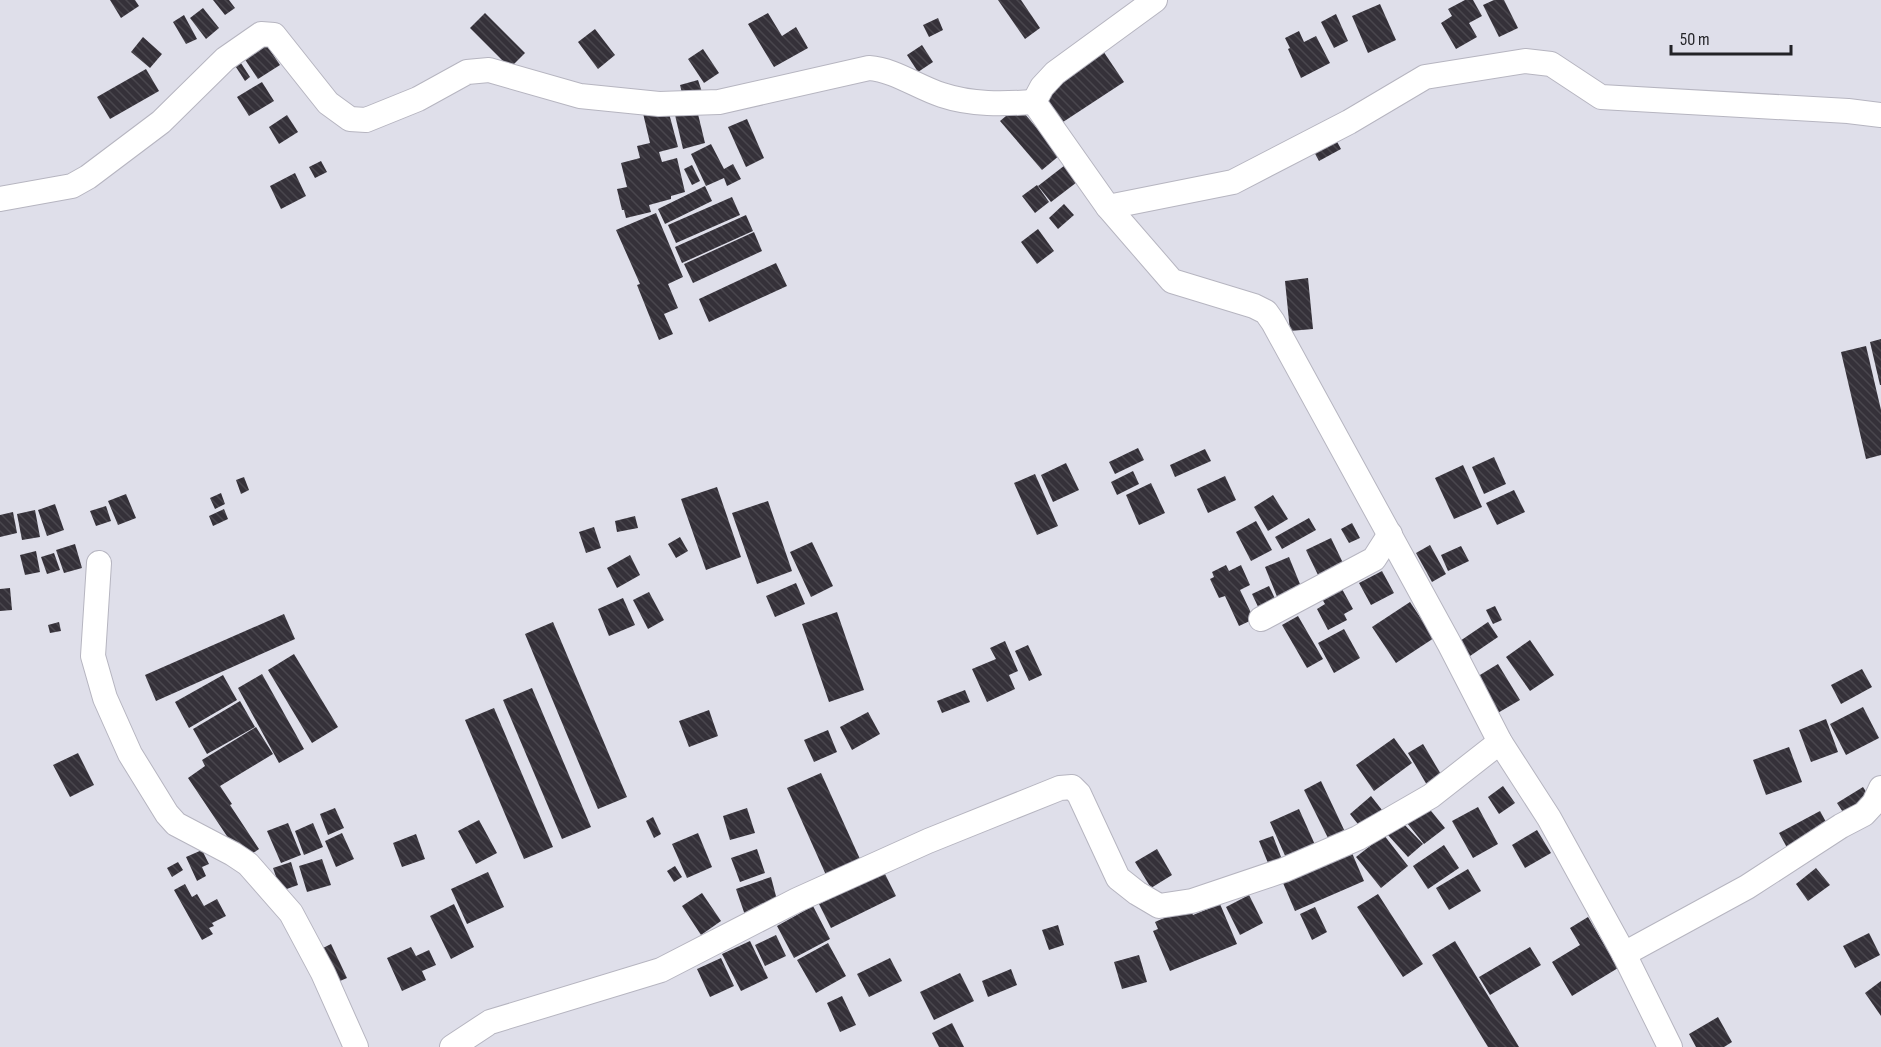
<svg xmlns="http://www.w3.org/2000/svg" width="1881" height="1047" viewBox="0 0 1881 1047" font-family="'Sofia Sans Condensed',sans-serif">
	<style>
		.building { fill: url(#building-back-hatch) }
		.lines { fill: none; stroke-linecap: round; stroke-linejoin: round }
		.minor-casing { stroke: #b6b5c0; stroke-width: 26 }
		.minor { stroke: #fff; stroke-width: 24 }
	</style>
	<defs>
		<pattern id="building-back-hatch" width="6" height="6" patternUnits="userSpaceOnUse" patternTransform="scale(1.5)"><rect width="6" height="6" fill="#353139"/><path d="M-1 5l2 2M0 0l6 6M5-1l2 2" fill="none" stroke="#49464d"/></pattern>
	</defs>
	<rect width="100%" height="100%" fill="#dfdfea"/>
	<g class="building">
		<path d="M110 0H135L139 6 121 18Z"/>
		<path d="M213 0H229L235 8 225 15Z"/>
		<path d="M998 0H1021L1040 28 1025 39Z"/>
		<path d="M1465 0H1473L1482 16 1469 23 1477 37 1456 49 1441 23 1452 16 1448 9Z"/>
		<path d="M1494 0H1504L1518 28 1499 37 1483 5Z"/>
		<path d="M1380 4 1396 40 1368 53 1352 16Z"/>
		<path d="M203 8 219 28 206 39 190 18Z"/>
		<path d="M485 13 525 53 510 68 470 28Z"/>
		<path d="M768 13 782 36 796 27 808 48 774 67 748 24Z"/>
		<path d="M1336 14 1348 41 1334 48 1321 22Z"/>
		<path d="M184 15 197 39 186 44 173 22Z"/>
		<path d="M938 18 943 30 929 37 923 25Z"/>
		<path d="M595 29 615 55 598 69 578 42Z"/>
		<path d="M1299 31 1304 42 1316 36 1330 63 1301 78 1288 49 1290 48 1285 38Z"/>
		<path d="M143 37 162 54 150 68 131 52Z"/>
		<path d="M262 38 280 65 258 79 240 52Z"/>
		<path d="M1097 42 1124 82 1060 124 1039 88Z"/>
		<path d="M922 45 933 62 918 72 907 55Z"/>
		<path d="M703 49 719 73 704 83 688 59Z"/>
		<path d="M239 60 250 77 245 81 234 64Z"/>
		<path d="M146 69 159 91 110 119 97 97Z"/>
		<path d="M698 80 702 92 683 97 680 85Z"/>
		<path d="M262 82 274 101 249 116 237 97Z"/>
		<path d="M666 102 678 147 659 152 662 162 677 158 685 192 671 196V199L649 205 651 212 626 218 624 210H622L617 189 627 187 621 163 640 158 637 146 650 143 642 109Z"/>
		<path d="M1018 106 1060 155 1042 170 1000 121Z"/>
		<path d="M697 110 705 143 683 149 675 115Z"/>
		<path d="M287 115 298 132 279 144 269 127Z"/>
		<path d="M747 119 764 158 746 167 728 127Z"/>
		<path d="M1335 138 1341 149 1319 161 1313 150Z"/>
		<path d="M711 144 724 169 733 164 741 179 727 186 724 178 706 186 691 154Z"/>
		<path d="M321 161 327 172 315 178 309 167Z"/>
		<path d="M1069 162 1081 179 1051 202 1038 186Z"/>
		<path d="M692 165 700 181 692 185 684 169Z"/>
		<path d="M295 173 306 196 281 209 270 186Z"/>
		<path d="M1037 185 1049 202 1035 213 1022 196Z"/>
		<path d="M705 186 712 201 665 224 658 209Z"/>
		<path d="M732 197 740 215 676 243 668 225Z"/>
		<path d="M1064 204 1074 215 1058 229 1049 218Z"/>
		<path d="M656 213 683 277 668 284 678 308 664 314 673 334 659 340 637 285 640 284 616 230Z"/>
		<path d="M746 215 753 231 682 263 675 247Z"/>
		<path d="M1038 229 1054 251 1037 264 1021 242Z"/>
		<path d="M754 232 762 251 693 283 684 264Z"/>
		<path d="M776 263 787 286 709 322 699 299Z"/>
		<path d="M1308 278 1313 329 1290 331 1285 281Z"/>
		<path d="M1881 339V385H1880L1870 342Z"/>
		<path d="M1866 346 1881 410V455L1866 459 1841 352Z"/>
		<path d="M1138 448 1144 460 1115 474 1109 462Z"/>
		<path d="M1205 449 1211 461 1175 477 1170 465Z"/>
		<path d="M1494 457 1506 484 1484 494 1472 467Z"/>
		<path d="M1066 463 1079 490 1053 502 1041 475Z"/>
		<path d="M1463 465 1482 507 1454 519 1435 478Z"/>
		<path d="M1133 471 1139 484 1117 495 1111 482Z"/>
		<path d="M1035 474 1058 526 1037 535 1014 483Z"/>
		<path d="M1225 476 1236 500 1208 513 1197 489Z"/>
		<path d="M244 477 249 490 241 494 236 480Z"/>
		<path d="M1151 483 1165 513 1139 525 1126 495Z"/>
		<path d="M717 487 741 557 706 570 681 499Z"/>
		<path d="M1514 490 1525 512 1497 525 1486 503Z"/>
		<path d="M221 493 225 504 215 509 210 498Z"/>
		<path d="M126 494 136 518 118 525 108 501Z"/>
		<path d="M1273 495 1288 519 1268 531 1254 507Z"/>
		<path d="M768 501 792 571 757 584 732 513Z"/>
		<path d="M55 504 64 530 47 536 38 510Z"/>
		<path d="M106 506 111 521 96 526 90 511Z"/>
		<path d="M224 509 228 519 213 526 209 516Z"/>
		<path d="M35 510 40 537 22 540 17 514Z"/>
		<path d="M13 512 17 533 0 537V515Z"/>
		<path d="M635 516 638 528 617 532 615 521Z"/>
		<path d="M1309 518 1316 530 1282 549 1275 537Z"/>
		<path d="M1256 521 1272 550 1251 561 1236 532Z"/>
		<path d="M1352 523 1360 538 1349 543 1341 529Z"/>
		<path d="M594 527 601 548 586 553 579 532Z"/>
		<path d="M680 537 688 551 676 558 668 544Z"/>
		<path d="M1331 538 1343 563 1318 575 1306 550Z"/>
		<path d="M812 542 833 586 811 597 790 552Z"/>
		<path d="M75 544 82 568 64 573 56 550Z"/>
		<path d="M1430 545 1446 574 1432 582 1416 553Z"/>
		<path d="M1461 546 1469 561 1448 571 1441 555Z"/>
		<path d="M36 551 40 572 25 575 20 555Z"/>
		<path d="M54 553 60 570 47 574 41 557Z"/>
		<path d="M630 555 640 575 617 588 607 568Z"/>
		<path d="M1289 557 1304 594 1280 604 1265 567Z"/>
		<path d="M1226 565 1229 571 1241 565 1250 585 1240 590 1254 619 1239 626 1225 596 1219 598 1210 579 1214 577 1212 572Z"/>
		<path d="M1382 571 1394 593 1371 605 1359 583Z"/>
		<path d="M796 583 805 604 775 617 766 596Z"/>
		<path d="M1269 586 1278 605 1261 613 1252 594Z"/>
		<path d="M10 588 12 610 0 611V589Z"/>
		<path d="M1342 589 1353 609 1344 614 1347 620 1328 630 1317 609 1325 604 1322 599Z"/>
		<path d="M649 592 664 620 648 629 633 600Z"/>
		<path d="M623 598 635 625 609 636 598 609Z"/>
		<path d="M1410 602 1434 638 1396 663 1372 627Z"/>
		<path d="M1495 606 1502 620 1493 624 1486 610Z"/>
		<path d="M837 612 864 690 829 702 802 624Z"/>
		<path d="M284 614 295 639 156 701 145 675Z"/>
		<path d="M1298 616 1323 659 1307 668 1282 625Z"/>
		<path d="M59 622 61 631 50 633 48 625Z"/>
		<path d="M553 622 627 797 598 809 525 634Z"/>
		<path d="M1488 622 1498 637 1470 656 1460 641Z"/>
		<path d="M1344 629 1360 658 1334 673 1318 643Z"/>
		<path d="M1530 640 1554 675 1530 691 1506 657Z"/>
		<path d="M1005 641 1018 671 1009 675 1015 689 987 702 972 669 996 659 990 648Z"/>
		<path d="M1028 645 1042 675 1029 681 1015 651Z"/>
		<path d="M294 654 338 727 312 743 268 670Z"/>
		<path d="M1498 664 1520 700 1496 714 1475 678Z"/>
		<path d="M1862 669 1872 687 1841 704 1831 685Z"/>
		<path d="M262 674 304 749 279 763 238 688Z"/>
		<path d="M223 675 237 700 189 728 175 702Z"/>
		<path d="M532 688 591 827 562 839 503 700Z"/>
		<path d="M965 690 970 702 942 713 937 701Z"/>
		<path d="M240 701 255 727 207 754 193 729Z"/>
		<path d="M1863 707 1879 738 1846 755 1830 724Z"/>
		<path d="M494 708 553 847 524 859 465 720Z"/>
		<path d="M709 710 718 736 689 747 679 721Z"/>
		<path d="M868 712 880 734 852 750 840 727Z"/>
		<path d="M1826 719 1838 752 1811 762 1799 730Z"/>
		<path d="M256 727 273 754 220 786 232 804 230 805 259 849 243 860 188 778 205 766 202 760Z"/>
		<path d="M828 730 837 752 814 762 804 740Z"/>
		<path d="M1394 738 1412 763 1374 791 1356 765Z"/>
		<path d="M1423 744 1442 776 1427 785 1408 753Z"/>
		<path d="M1789 747 1802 782 1766 795 1753 760Z"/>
		<path d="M78 753 94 785 70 797 53 765Z"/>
		<path d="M821 773 860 859 826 875 787 788Z"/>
		<path d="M1321 781 1347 836 1331 844 1304 790Z"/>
		<path d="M1503 786 1515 803 1499 814 1488 797Z"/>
		<path d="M1863 787 1880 813 1854 829 1837 803Z"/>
		<path d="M1371 796 1382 810 1361 828 1350 814Z"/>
		<path d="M1427 806 1445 828 1424 844 1407 823Z"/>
		<path d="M1478 807 1498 844 1473 858 1452 821Z"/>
		<path d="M335 808 344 828 328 835 320 814Z"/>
		<path d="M747 808 755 833 730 840 723 816Z"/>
		<path d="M1299 809 1316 847 1287 860 1270 822Z"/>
		<path d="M1820 811 1837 842 1796 864 1779 833Z"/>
		<path d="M653 817 661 834 654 838 646 821Z"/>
		<path d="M479 820 497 853 476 864 458 831Z"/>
		<path d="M1401 821 1423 844 1408 857 1387 834Z"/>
		<path d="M288 823 301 855 281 863 267 831Z"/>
		<path d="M313 823 323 847 304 855 295 831Z"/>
		<path d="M1537 830 1551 853 1525 868 1512 845Z"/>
		<path d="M342 833 354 859 336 867 325 841Z"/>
		<path d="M698 833 712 867 687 878 672 844Z"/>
		<path d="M416 834 425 859 402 867 393 843Z"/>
		<path d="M1384 835 1408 866 1381 888 1356 857Z"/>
		<path d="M1273 836 1283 862 1270 868 1259 841Z"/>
		<path d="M1444 845 1459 868 1428 889 1413 866Z"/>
		<path d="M757 849 765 873 740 882 731 858Z"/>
		<path d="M1157 849 1172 875 1151 888 1135 862Z"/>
		<path d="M202 850 209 864 202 867 206 876 197 881 186 857Z"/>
		<path d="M1352 853 1364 881 1295 911 1283 883Z"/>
		<path d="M322 859 331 885 307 892 299 866Z"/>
		<path d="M178 862 183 870 172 877 167 868Z"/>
		<path d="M291 862 298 885 281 891 273 868Z"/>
		<path d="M675 866 682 877 674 882 667 871Z"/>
		<path d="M1816 868 1830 885 1808 901 1796 884Z"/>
		<path d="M1468 869 1481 891 1449 910 1436 888Z"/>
		<path d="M488 872 504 907 467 924 451 889Z"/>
		<path d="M884 872 896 896 831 928 819 904Z"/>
		<path d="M771 877 777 900 745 915 736 889Z"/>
		<path d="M185 884 192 897 197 894 204 906 217 899 226 916 212 923 214 926 209 928 213 934 202 940 174 890Z"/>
		<path d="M702 893 721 921 701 935 682 906Z"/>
		<path d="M1378 894 1423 964 1403 977 1357 907Z"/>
		<path d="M1249 895 1263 923 1240 935 1226 907Z"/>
		<path d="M454 904 474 947 451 959 430 916Z"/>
		<path d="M1220 904 1237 944 1170 971 1153 931 1158 929 1155 922 1189 907 1193 915Z"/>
		<path d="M813 906 830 939 794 958 777 926Z"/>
		<path d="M1315 907 1327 932 1312 940 1300 914Z"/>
		<path d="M1588 917 1618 968 1572 996 1552 962 1580 945 1570 928Z"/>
		<path d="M1058 925 1064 945 1049 950 1042 930Z"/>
		<path d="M1869 933 1880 955 1855 968 1843 946Z"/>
		<path d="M776 935 786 956 765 966 755 945Z"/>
		<path d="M750 941 768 978 741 991 722 954Z"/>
		<path d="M1455 941 1519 1047H1488L1432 955Z"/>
		<path d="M828 943 846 976 816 993 797 960Z"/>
		<path d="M331 944 347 978 333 984 317 951Z"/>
		<path d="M411 947 416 956 429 950 436 965 422 971 426 980 402 991 387 958Z"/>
		<path d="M1530 947 1541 965 1490 995 1479 977Z"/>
		<path d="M1139 955 1147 982 1122 989 1114 962Z"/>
		<path d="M721 958 734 986 710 997 697 969Z"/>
		<path d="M890 958 902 981 869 997 857 974Z"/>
		<path d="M1011 969 1017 985 988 997 982 981Z"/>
		<path d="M960 973 974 1001 934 1020 920 992Z"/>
		<path d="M1881 981V1016L1865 993Z"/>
		<path d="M842 996 856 1025 840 1032 827 1003Z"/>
		<path d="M1718 1017 1732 1042 1724 1047H1696L1689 1034Z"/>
		<path d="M952 1023 964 1047H939L932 1033Z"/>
	</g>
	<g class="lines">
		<g class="minor-casing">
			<g id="minor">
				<path d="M1155 0 1055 73 1042 87 1034 102 1108 207 1172 281 1254 306 1266 312 1273 322 1450 645 1500 742 1549 818 1624 954 1670 1047"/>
				<path d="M0 199 72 186 88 177 161 122 225 59 261 34 274 35 328 103 350 119 366 120 418 99 467 72 489 70 580 96 659 104 719 102 869 68C895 70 917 87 942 95 972 105 1003 104 1034 102"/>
				<path d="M1108 207 1233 182 1349 122 1425 77 1525 61 1551 64 1601 97 1848 111 1881 115"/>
				<path d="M99 563 93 656 105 698 130 754 167 814 176 824 233 854 248 864 291 913 323 973 356 1047"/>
				<path d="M1261 619 1374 559 1390 534"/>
				<path d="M1624 954 1747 887 1841 826 1864 814 1874 803 1881 788"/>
				<path d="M452 1047 490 1022 661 970 797 900 928 841 1060 788 1072 787 1079 794 1118 878 1137 893 1159 906 1192 901 1284 870 1358 838 1431 796 1500 742"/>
			</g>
		</g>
		<use href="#minor" class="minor"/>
	</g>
	<path d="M1671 45v9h120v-9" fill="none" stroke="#232327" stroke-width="3"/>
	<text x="1680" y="45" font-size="18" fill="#232327" stroke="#dfdfea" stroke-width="4.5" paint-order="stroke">50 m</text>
</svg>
